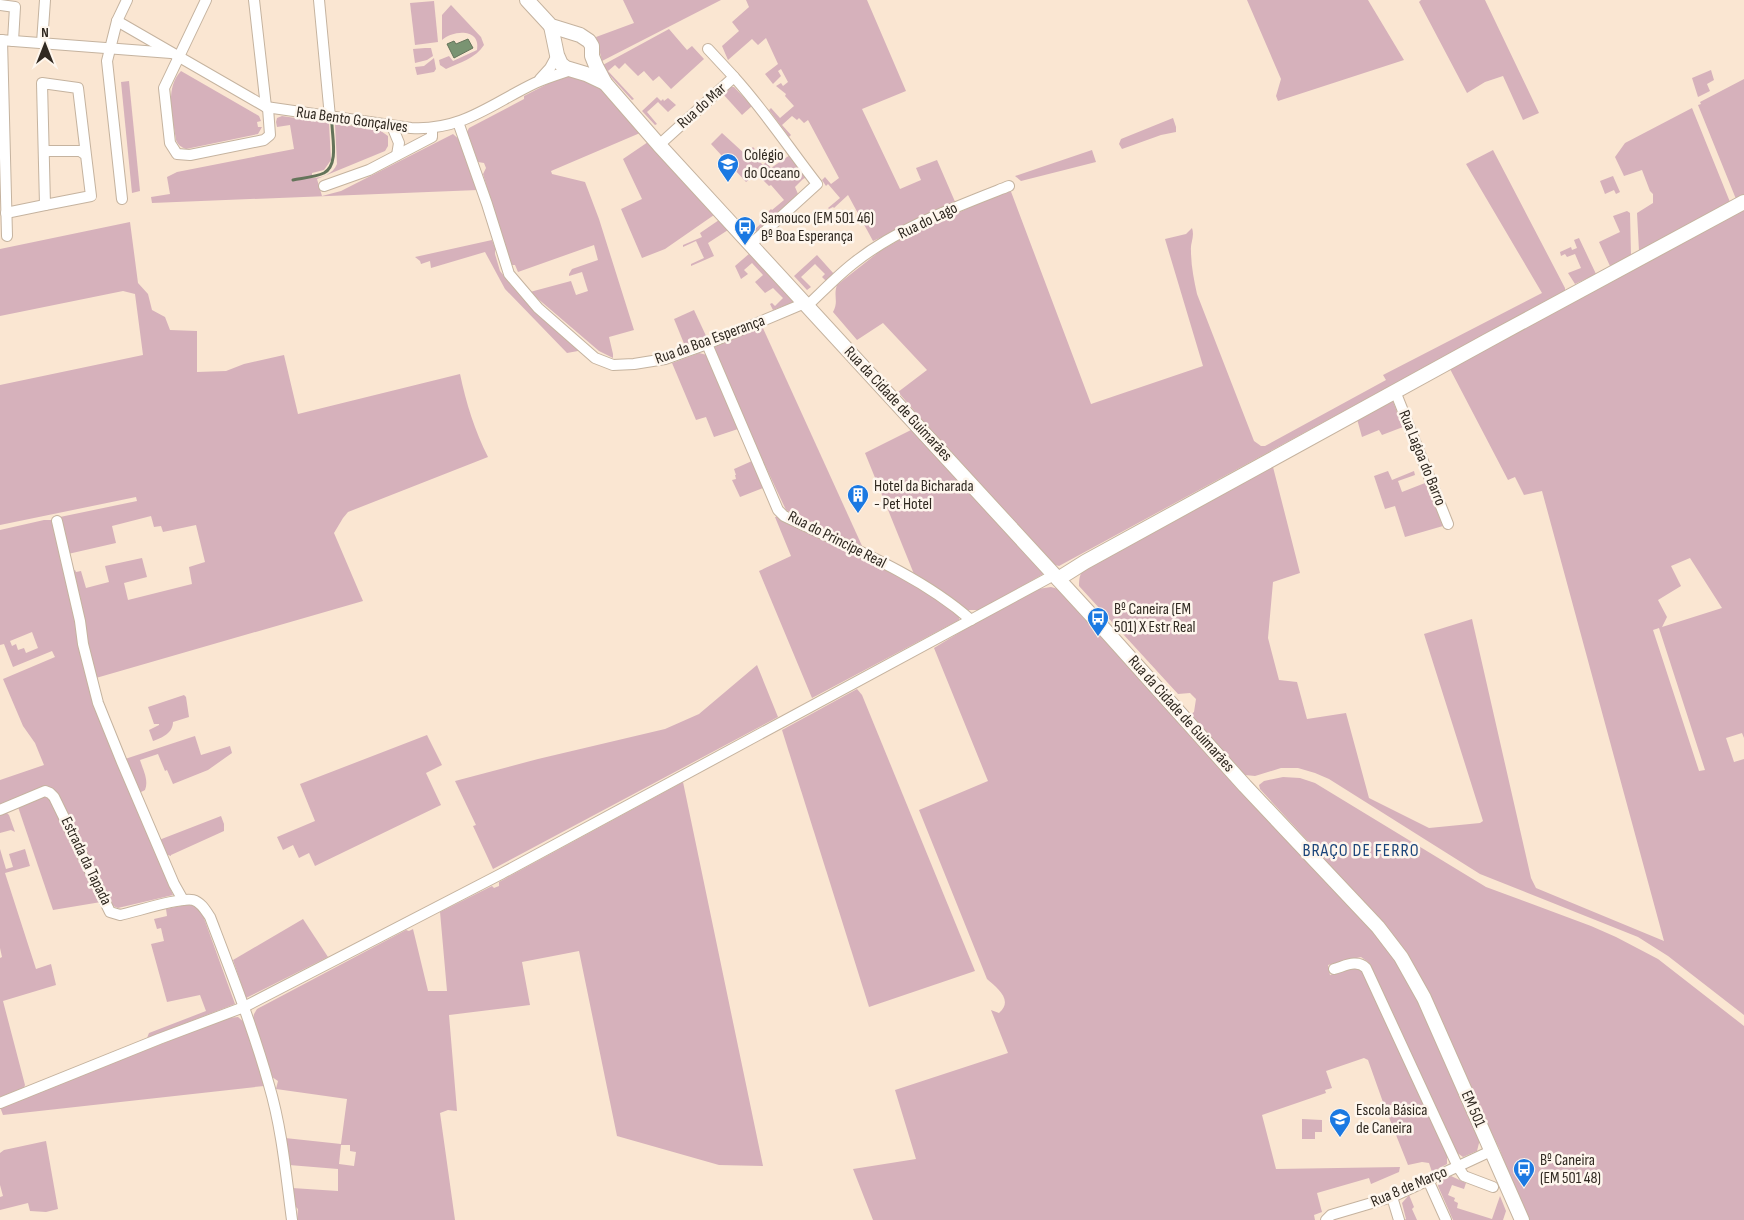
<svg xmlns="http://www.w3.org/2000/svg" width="1744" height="1220" viewBox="0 0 1744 1220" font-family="'Sofia Sans Condensed',sans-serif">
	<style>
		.green { fill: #d6b1bb; fill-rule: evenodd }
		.water { fill: #7a9472; stroke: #64745a }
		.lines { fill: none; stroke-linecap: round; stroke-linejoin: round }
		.stream { stroke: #64745a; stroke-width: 3 }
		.minor-casing { stroke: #c5b39f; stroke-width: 12 }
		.secondary-casing { stroke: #c5b39f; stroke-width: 16 }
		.minor { stroke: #fff; stroke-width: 10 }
		.secondary { stroke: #fff; stroke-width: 14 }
		.labels { text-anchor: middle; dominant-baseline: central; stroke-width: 5; stroke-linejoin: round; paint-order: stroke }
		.street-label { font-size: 16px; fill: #302921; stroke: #fef6ed }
		.poi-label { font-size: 16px; fill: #302921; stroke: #fef6ed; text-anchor: start }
		.neighbourhood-label { font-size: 18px; letter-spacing: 1px; fill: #1b457a; stroke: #fef6ed }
	</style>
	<rect width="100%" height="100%" fill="#fae6d2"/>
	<g class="green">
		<path d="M623 0H721L602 61 596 37 634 23Z"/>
		<path d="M746 0H867L906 91 862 109 900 189 921 180 916 168 937 160 956 204 873 241 848 195 834 208 833 207 829 209 828 208 840 198 828 184 826 186 822 180 825 177 831 184 839 178 808 120 804 123 799 118 797 120 792 116 782 125 791 135 789 137 769 110 771 108 780 118 794 106 785 96 786 94 776 86 781 83 783 86 788 82 781 69 778 71 781 76 773 84 765 74 778 64 766 38 758 45 752 39 728 60 722 46 739 31 732 22 749 7Z"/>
		<path d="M1247 0H1368L1404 60 1278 101 1276 96 1281 79Z"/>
		<path d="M1421 0H1485L1539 113 1523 120 1503 76 1485 82 1467 93 1419 2Z"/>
		<path d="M434 1 438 42 415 45 410 3Z"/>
		<path d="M451 5 481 37 484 45C476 58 459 63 446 69L440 65 439 60 449 56 453 61 477 50C481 28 453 30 442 40V15Z"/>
		<path d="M669 29 687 50 692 46 704 59 671 89 659 76 653 81 644 71 638 76 625 63 619 69 615 65 608 71 634 99 632 100 601 66Z"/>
		<path d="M425 48H431L433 56 427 60 415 63 413 49Z"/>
		<path d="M434 58 436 69 434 72 417 75 415 67 424 66Z"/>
		<path d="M1711 70 1714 80 1707 84 1710 91 1698 97 1692 78Z"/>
		<path d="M181 71 259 116 261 121 257 122 258 127H262L258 134 186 149C181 147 178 145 176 140 173 118 164 89 181 71Z"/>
		<path d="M572 75 593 79 640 133 551 171 552 174 585 182 599 219 634 330 609 337 613 354V358L599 351 530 292 571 281 576 295 588 291 582 272 569 276V274L572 269 598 260 594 245 518 272 515 265H512L503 243 483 174 486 168 484 163 478 162 467 132 469 128 524 99V96L559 78Z"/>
		<path d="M1744 79V194L1736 199 1698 105 1701 104 1700 102Z"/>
		<path d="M129 81 140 191 132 193 121 82Z"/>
		<path d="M731 87H734L752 106 742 115 723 94Z"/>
		<path d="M657 97 661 101 663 99 664 101 668 98 676 105 668 112 658 102 647 112 657 124 655 125 642 111Z"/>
		<path d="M1692 108 1730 202 1639 251 1637 213 1653 203V194L1650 191 1642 170 1624 176 1615 157 1625 143Z"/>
		<path d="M282 116 329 123 331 160 324 170 312 173V178C322 178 333 174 337 164L335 124 378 129 388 136V146L385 151 317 179 322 196 341 191 453 134 462 142 478 190 152 203 151 197 170 194 167 177 177 172 294 149 290 125 277 127 276 122 277 118Z"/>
		<path d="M1173 118 1176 127V132L1161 135 1122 149 1119 144 1121 139Z"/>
		<path d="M722 133 745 154 753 147 761 156 757 159 763 165 766 162 771 168 790 155 807 177 803 179 795 187 798 194 757 231 752 230 745 223 747 221 755 229 765 220 761 216 767 211 768 212 771 209 772 210 784 200 771 185 769 186 763 180 774 171 771 168 763 175 760 172 746 182 711 144Z"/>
		<path d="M648 142 714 215 665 249 642 258 621 209 642 199 623 159Z"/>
		<path d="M1092 150 1096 162 1021 181 1015 176Z"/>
		<path d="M1493 150 1565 288V291L1059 566 1052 564 1013 520 1009 521 898 392 927 370 883 323 857 340 833 312C839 301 833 297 837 285L880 251 903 238 1010 189 1091 404 1203 366 1165 239 1186 234 1192 228C1195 237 1190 243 1191 251 1191 266 1194 280 1197 294L1254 441 1261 446H1265L1386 380 1383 375 1542 293 1466 164Z"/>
		<path d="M1613 176 1620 192 1616 194 1614 190 1605 194 1600 181Z"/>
		<path d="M1744 207V738L1742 733 1726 738 1734 762 1744 759V1015L1668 956 1638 937 1480 874 1329 779 1315 773 1298 768H1281L1255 776 1245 775 1190 715 1194 712 1196 699 1190 693 1178 694 1079 586C1079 578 1080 574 1084 568L1271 466 1273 467 1300 573 1273 582 1268 638 1279 680 1297 682 1307 719 1346 713 1369 798 1429 828 1480 823 1483 821 1424 634 1472 619 1531 878 1536 888 1664 941 1542 491 1524 495 1515 477 1508 480 1450 369ZM1690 558 1722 608 1662 627 1667 617 1658 600 1681 586 1671 566ZM1659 628 1705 770 1699 771 1653 630Z"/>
		<path d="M1627 211 1630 213 1631 255 1610 266 1599 242 1620 232 1613 216Z"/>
		<path d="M719 220 728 230 708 243 714 256 691 266V264L704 258 696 241 683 247V245L702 237 700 233Z"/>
		<path d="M130 222 138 283 148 294 152 310 165 317 170 330 197 331V372L226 371 244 364 284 355 298 414 460 374C466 403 475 431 488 457L348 512 343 518 334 533 363 601 96 678 89 650 72 571 75 570 76 572 81 571 86 588 109 582 105 566 142 558 147 577 124 583 128 600 192 584 189 567 205 562 196 525 163 532 161 526 154 527 151 516 112 526 116 543 68 554 60 517 137 501 136 497 0 525V385L143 355 135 294 123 291 0 316V249Z"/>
		<path d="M1579 238 1596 274 1575 284 1568 273 1581 268 1575 254 1567 257 1565 254 1561 256 1560 252 1571 247 1572 250 1577 248 1574 240Z"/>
		<path d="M492 240 495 248V254L500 271 512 286 540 315 579 349 578 351 567 353 505 289 485 252 431 268 430 261 421 264 420 261 415 257Z"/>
		<path d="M750 253 794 302 773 310 770 304 772 303 775 306 783 298 773 288 765 293 755 282 763 275 752 263 744 270 748 274 741 279 735 266Z"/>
		<path d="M817 255 834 274 826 281 822 277 825 274 815 264 801 277 811 287 807 290 794 276Z"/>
		<path d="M694 310 707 338 685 346 674 319Z"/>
		<path d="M762 326 863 548 786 510 730 391 714 350 716 345Z"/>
		<path d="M699 353 707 355 738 429 714 437 706 417 696 420 672 363Z"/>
		<path d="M1392 399 1403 427 1382 435 1379 430 1362 437 1357 419Z"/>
		<path d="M913 429 1045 573 980 610H968L914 574 865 453Z"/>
		<path d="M752 461 763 488 740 497 732 480 736 479 735 475H736L734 469Z"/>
		<path d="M1388 471 1392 480 1414 471 1415 475 1398 481 1402 492 1425 483 1422 473 1426 475 1443 526 1405 537 1395 506 1385 509 1374 476Z"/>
		<path d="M775 517H782C843 547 905 574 960 615L959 620 812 698 759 571 791 556Z"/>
		<path d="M44 520H51L55 525 111 743 173 895 118 908 113 906 58 797 54 792 0 805V780L44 765 35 743 23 726 3 679 55 657 52 651 13 667 4 644 0 645V530ZM32 632 38 648 26 653 24 648 18 650 16 644 12 646 10 641Z"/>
		<path d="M1051 587 1062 590 1368 922 1398 960 1418 997 1480 1139 1477 1151 1463 1157 1456 1152 1368 962 1361 957 1328 965 1330 975 1356 967 1363 971 1447 1155V1164L1432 1172 1429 1163 1422 1162 1408 1165 1388 1115 1397 1106 1396 1102 1391 1105H1384L1368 1060 1364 1058 1326 1071 1332 1088 1325 1090 1326 1093 1262 1115 1276 1169 1400 1167 1399 1172 1371 1184 1369 1178 1317 1193 1322 1212 1314 1215 1315 1220H873L853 1169 916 1159 895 1090 1008 1053 991 1010 999 1013C1014 1000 997 988 987 979L919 810 988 781 934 648 985 617 1038 589Z"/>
		<path d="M757 665 778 717 493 869 473 826 476 825 455 781 538 759 665 729 699 714Z"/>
		<path d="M857 689 862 695 975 971 869 1007 782 730Z"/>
		<path d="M184 695 186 697 189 717 173 722C173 733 162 738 153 741L149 730 159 725V724H154L148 707Z"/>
		<path d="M427 735 442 765 426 773 441 805 315 866 309 853 299 858 293 845 283 850 277 837 315 821 300 784Z"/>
		<path d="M195 736 201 755 230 746 232 753 208 770 173 784 167 770 165 771 158 754 140 760C143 770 149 780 145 790L139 793 125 759Z"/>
		<path d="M1283 777 1300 778 1315 783 1486 887 1591 926 1616 937 1658 959 1744 1026V1220H1527L1499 1148 1412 975 1351 888 1260 789 1259 785 1264 781Z"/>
		<path d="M683 782 763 1166 719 1165 617 1136 579 951 522 962 530 1005 449 1015 457 1111 448 1110 440 1113 455 1220H297L298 1209 295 1206 292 1188 338 1191V1169L289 1165 285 1138 341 1144 347 1099 276 1089 278 1081 272 1077 253 1019 254 1014 257 1009 406 930 409 931 413 929 428 991H447L440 912 492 886 494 888 499 886V882ZM341 1145H350V1151L356 1152 354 1166 339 1164Z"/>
		<path d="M48 795 101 902 53 910 18 807Z"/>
		<path d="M6 812 9 815 15 832 11 830 0 833V814Z"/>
		<path d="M221 816 224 824V831L171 855V856L165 854 159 840Z"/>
		<path d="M0 849 6 869 13 867 9 854 25 849 30 866 5 873 36 969 51 964 56 985 3 1001 25 1085 24 1088 0 1097V958L2 957 0 948Z"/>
		<path d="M190 904 201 910 235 1004 147 1038 149 1033 206 1011 200 995 167 1002 151 944 164 941 161 928 157 929 154 919 167 916 166 909Z"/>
		<path d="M303 919 328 957 246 998 233 960Z"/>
		<path d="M238 1017 245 1023 264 1086 3 1115 0 1107 228 1018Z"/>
		<path d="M1302 1119 1322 1120V1132H1315V1139H1302Z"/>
		<path d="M46 1141 58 1209 46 1212 30 1211 28 1203 0 1210V1197L3 1196 0 1185V1153L4 1150Z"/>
		<path d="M1451 1176 1466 1183 1464 1189 1452 1185 1448 1195 1455 1198 1454 1201 1458 1203 1457 1208 1492 1219 1500 1196 1506 1211 1503 1220H1453L1438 1186 1439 1181Z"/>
		<path d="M1409 1195 1414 1207 1412 1209 1417 1220H1404L1406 1219 1402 1203Z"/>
	</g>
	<path class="water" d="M468 39 473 48 454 58 447 44 454 41 456 44Z"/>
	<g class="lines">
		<path class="stream" d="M293 180C303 178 315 177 324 173 339 165 332 137 332 124"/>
		<g class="minor-casing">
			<g id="minor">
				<path d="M206 0 164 88 170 143 177 154 190 155 264 140 270 135 268 108"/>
				<path d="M254 0 266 107"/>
				<path d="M319 0 330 117"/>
				<path d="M0 5 15 7 13 41"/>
				<path d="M117 21 266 107 411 128C462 131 491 104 535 83 546 78 559 74 571 70"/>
				<path d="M0 40 171 53"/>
				<path d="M2 40 7 236"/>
				<path d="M42 43 45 0"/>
				<path d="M708 49 734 77"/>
				<path d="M540 79 550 68 557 55"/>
				<path d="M458 122 487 204 509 274 538 308 595 358 613 365 634 364 665 359 707 344 805 303"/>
				<path d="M392 126 399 143 397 155"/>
				<path d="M659 145 734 77C764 110 789 148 817 184L751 244"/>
				<path d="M44 154 47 151H80L86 155 91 196 45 205 42 83 78 88 86 155"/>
				<path d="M324 186 369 170 432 137V129"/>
				<path d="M122 199 107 61 117 21 127 0"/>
				<path d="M6 213 45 205"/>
				<path d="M807 306C823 291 838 275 855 262 898 228 958 206 1009 186"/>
				<path d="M707 344 778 510 784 516C847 546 919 574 971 620"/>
				<path d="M1395 391 1448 524"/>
				<path d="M57 521 80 621 83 644 98 703 121 760 174 884 183 900"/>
				<path d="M0 810 45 791 50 793 54 797 110 912 120 915C135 912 180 897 193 900 201 902 206 911 210 917 231 972 253 1028 269 1085 282 1129 286 1175 292 1220"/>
				<path d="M1334 969C1345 966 1357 959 1366 968L1458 1167 1464 1176 1493 1187"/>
				<path d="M0 1103 159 1039 244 1007 501 874 1054 575"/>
				<path d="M1428 1180 1446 1220"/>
				<path d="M1392 1197 1399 1220"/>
				<path d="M1326 1220 1331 1215 1392 1197 1491 1151"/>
			</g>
		</g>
		<g class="secondary-casing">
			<g id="secondary">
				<path d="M527 0 551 26 580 35 589 41 592 46V56L596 66 605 83 659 145 1104 629 1245 786 1378 927 1401 957 1424 998 1522 1220"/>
				<path d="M551 26 557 55 561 64 566 68 586 74 605 83"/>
				<path d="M1058 579 1085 562 1487 341 1744 202"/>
			</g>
		</g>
		<use href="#minor" class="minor"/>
		<use href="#secondary" class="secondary"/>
	</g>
	<defs>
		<g id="school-pin" transform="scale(1.125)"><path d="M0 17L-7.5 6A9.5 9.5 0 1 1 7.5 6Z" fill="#1b79e2" stroke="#fef6ed"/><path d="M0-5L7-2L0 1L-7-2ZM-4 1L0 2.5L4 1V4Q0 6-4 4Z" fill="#fff"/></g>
		<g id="bus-pin" transform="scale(1.125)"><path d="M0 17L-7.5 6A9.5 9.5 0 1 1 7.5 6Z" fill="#1b79e2" stroke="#fef6ed"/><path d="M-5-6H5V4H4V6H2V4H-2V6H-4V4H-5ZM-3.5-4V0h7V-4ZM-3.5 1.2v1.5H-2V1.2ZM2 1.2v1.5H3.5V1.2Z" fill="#fff"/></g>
		<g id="building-pin" transform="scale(1.125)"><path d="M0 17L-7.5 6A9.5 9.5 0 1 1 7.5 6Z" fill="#1b79e2" stroke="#fef6ed"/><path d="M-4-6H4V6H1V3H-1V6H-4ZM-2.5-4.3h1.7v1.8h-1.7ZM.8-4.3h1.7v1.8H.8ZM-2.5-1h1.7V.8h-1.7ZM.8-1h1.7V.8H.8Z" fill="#fff"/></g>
	</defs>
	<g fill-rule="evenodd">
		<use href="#school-pin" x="728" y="164"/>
		<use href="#bus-pin" x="745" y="227"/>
		<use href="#building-pin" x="858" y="495"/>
		<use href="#bus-pin" x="1098" y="618"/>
		<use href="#school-pin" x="1340" y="1119"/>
		<use href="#bus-pin" x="1524" y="1169"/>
	</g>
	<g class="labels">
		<g class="street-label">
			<text transform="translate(702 106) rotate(-42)">Rua do Mar</text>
			<text transform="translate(352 120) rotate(8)">Rua Bento Gonçalves</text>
			<text transform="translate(928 221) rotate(-26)">Rua do Lago</text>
			<text transform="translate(710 340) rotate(-20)">Rua da Boa Esperança</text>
			<text transform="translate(898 404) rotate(47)">Rua da Cidade de Guimarães</text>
			<text transform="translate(1422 458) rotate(68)">Rua Lagoa do Barro</text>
			<text transform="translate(837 540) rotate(27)">Rua do Princípe Real</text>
			<text transform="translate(1181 714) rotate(48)">Rua da Cidade de Guimarães</text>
			<text transform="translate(86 861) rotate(64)">Estrada da Tapada</text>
			<text transform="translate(1473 1109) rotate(66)">EM 501</text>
			<text transform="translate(1409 1187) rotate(-23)">Rua 8 de Março</text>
		</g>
		<g class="poi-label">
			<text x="744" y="155">Colégio<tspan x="744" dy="18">do Oceano</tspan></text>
			<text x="761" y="218">Samouco (EM 501 46)<tspan x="761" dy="18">Bº Boa Esperança</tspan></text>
			<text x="874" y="486">Hotel da Bicharada<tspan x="874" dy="18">- Pet Hotel</tspan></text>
			<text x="1114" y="609">Bº Caneira (EM<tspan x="1114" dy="18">501) X Estr Real</tspan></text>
			<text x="1356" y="1110">Escola Básica<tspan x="1356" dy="18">de Caneira</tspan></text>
			<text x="1540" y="1160">Bº Caneira<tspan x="1540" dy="18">(EM 501 48)</tspan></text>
		</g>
		<g class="neighbourhood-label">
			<text x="1361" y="850">BRAÇO DE FERRO</text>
		</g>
	</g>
	<g transform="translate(45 45)" stroke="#fef6ed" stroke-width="4" paint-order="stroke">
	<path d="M0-4L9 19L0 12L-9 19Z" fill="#302921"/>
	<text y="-8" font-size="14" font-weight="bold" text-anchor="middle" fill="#302921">N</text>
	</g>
</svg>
